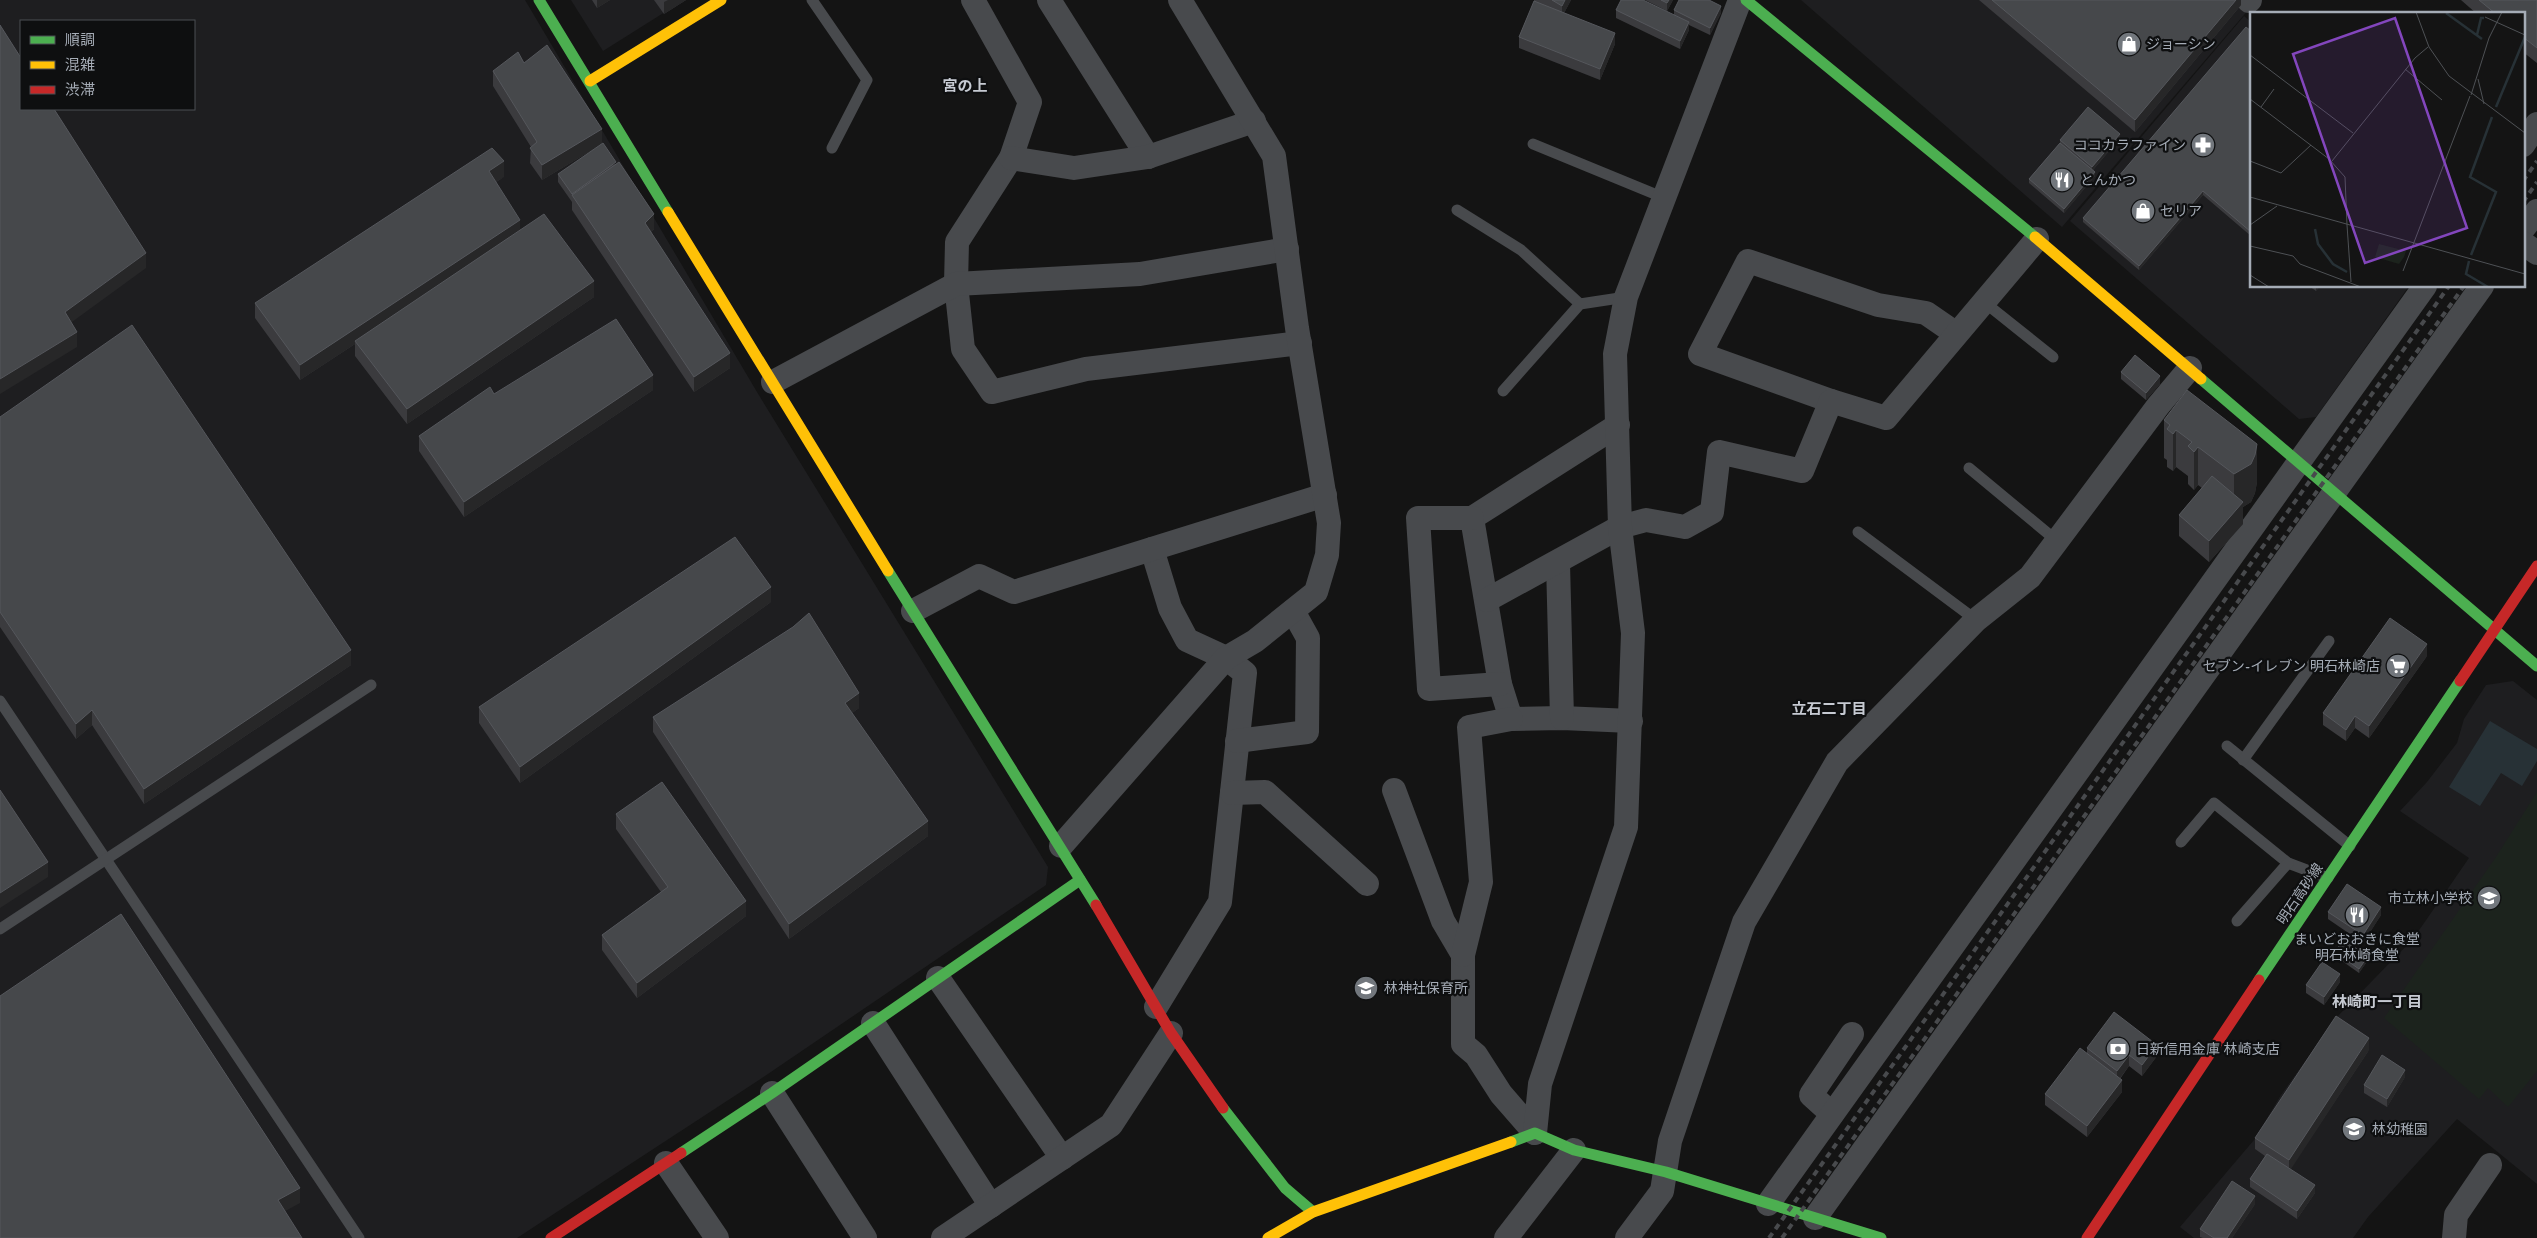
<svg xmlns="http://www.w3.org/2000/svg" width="2537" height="1238" viewBox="0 0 2537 1238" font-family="'Varela Round','Noto Sans JP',sans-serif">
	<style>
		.built { fill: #1e1e20; fill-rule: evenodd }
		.green { fill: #1c231d }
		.water { fill: #273136 }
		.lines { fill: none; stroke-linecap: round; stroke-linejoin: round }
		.lane { stroke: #484a4d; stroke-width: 11 }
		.street { stroke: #484a4d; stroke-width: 24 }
		.fast { stroke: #4caf50; stroke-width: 11 }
		.slow { stroke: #ffc107; stroke-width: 11 }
		.jam { stroke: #c62828; stroke-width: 11 }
		.rail { stroke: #484a4d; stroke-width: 4; stroke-dasharray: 6 5; stroke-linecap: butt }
		.wall { fill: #3b3b3e }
		.shaded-wall { fill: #272728 }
		.building { fill: #46484b; stroke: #55575c }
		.labels { text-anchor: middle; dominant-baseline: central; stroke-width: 4.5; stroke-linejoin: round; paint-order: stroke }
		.poi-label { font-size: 14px; fill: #a5acb6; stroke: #0e0f10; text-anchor: start }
		.street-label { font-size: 14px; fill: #a5acb6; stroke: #0e0f10 }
		.neighbourhood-label { font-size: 15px; font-weight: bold; fill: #c6cad2; stroke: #0e0f10 }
		.inset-river { fill: none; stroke: #273136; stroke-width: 2.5 }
		.inset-road { fill: none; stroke: #4e5155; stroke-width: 1 }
		.view { fill: #8346bd; fill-opacity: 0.15; stroke: #8346bd; stroke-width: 2.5 }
		.inset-edge { fill: none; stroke: #a5acb6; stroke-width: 2.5 }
	</style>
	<rect width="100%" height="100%" fill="#141414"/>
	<g class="built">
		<path d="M0 0H525L757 392 1048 867 1046 885 759 1080 517 1238H0ZM21 21H194V109H21Z"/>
		<path d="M571 0H684L603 51Z"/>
		<path d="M1801 0H2238L2249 9 2062 227Z"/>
		<path d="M2244 16 2251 22V286H2409L2316 417 2299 419 2070 221Z"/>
		<path d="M2513 681 2537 700V1184L2457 1119 2368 1217 2353 1238H2194L2180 1227 2254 1140 2281 1095 2336 1018 2413 939 2469 858 2400 811 2427 782 2457 743 2464 719 2486 685Z"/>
	</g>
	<path class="green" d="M2537 792V1071L2508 1107 2488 1088 2479 1099 2384 1018 2496 857Z"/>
	<path class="water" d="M2490 721 2537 749V761L2522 786 2501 773 2480 806 2449 787Z"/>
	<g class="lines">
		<g class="lane">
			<path d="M812 0 867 80 832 148"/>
			<path d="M1533 144 1662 197"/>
			<path d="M1457 210 1521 250 1580 304"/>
			<path d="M1984 302 2053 357"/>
			<path d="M1503 391 1580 304 1626 297"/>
			<path d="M1969 468 2057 541"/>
			<path d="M1858 532 1976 620"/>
			<path d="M0 701 359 1238"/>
			<path d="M2227 746 2350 846"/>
			<path d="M2243 760 2329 641"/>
			<path d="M2181 842 2214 803 2288 863 2328 878"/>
			<path d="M2237 921 2288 863"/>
			<path d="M0 929 371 685"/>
		</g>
		<g class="street">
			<path d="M973 0 1030 102 1011 158 957 242 956 284 963 349 992 392 1086 369 1300 343"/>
			<path d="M1049 0 1148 157"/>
			<path d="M2249 1 2250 0"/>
			<path d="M2523 145 2537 124"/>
			<path d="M1011 158 1074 168 1148 157 1254 121"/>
			<path d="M2523 229 2537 211"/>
			<path d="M2523 243 2537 253"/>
			<path d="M773 382 956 284 1140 274 1287 249"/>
			<path d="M1831 401 1700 354 1748 261 1878 305 1926 313 1955 333"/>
			<path d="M1618 425 1472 518 1500 684 1511 719 1562 718 1631 721"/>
			<path d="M1472 518H1418L1429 689 1500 684"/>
			<path d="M1152 549 1170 608 1187 640 1226 658 1245 673 1220 902 1156 1007"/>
			<path d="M1558 563 1562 718"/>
			<path d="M1487 600 1620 527 1646 520 1685 527 1712 512 1719 452 1802 471 1831 401 1886 418 2037 239"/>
			<path d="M913 611 979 576 1014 592 1325 495"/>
			<path d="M1237 741 1307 732 1308 638 1293 611"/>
			<path d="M1394 790 1443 921 1463 955V1044L1476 1055 1501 1094 1535 1133"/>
			<path d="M1232 793 1265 792 1367 884"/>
			<path d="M1061 846 1226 658 1255 641 1316 592 1327 555 1329 523 1297 328 1274 156 1180 0"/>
			<path d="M1463 955 1481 882 1469 727 1511 719"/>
			<path d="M938 978 1062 1158"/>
			<path d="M873 1023 991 1206"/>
			<path d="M772 1093 865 1238"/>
			<path d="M1832 1114 1811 1095 1852 1034"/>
			<path d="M1535 1133 1540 1084 1626 827 1633 633 1620 527 1615 354 1626 297 1740 0"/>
			<path d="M666 1163 717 1238"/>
			<path d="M1768 1204 2425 286"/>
			<path d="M1815 1218 2482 286"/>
			<path d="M943 1238 1111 1125 1171 1033"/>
			<path d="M1506 1238 1574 1150"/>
			<path d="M1627 1238 1662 1191 1670 1141 1744 922 1837 762 1976 620 2030 577 2158 406 2190 368"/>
			<path d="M2454 1238 2456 1215 2490 1165"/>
		</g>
		<g class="fast">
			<path d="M539 0 668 212"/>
			<path d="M1746 0 2035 237"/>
			<path d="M2201 379 2537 666"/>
			<path d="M888 571 1096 905"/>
			<path d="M2259 980 2460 681"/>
			<path d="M1223 1108 1285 1188 1313 1212"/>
			<path d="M1511 1142 1535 1133 1574 1150 1666 1172 1881 1238"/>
			<path d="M681 1153 772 1093 1080 880"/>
		</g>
		<g class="slow">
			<path d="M590 81 721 0"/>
			<path d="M668 212 888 571"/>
			<path d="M2035 237 2201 379"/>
			<path d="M1268 1238 1313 1212 1511 1142"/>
		</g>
		<g class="jam">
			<path d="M2460 681 2537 566"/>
			<path d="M1096 905 1171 1033 1223 1108"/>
			<path d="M551 1238 681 1153"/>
			<path d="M2087 1238 2259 980"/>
		</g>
		<g class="rail">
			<path d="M2523 181 2537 161"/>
			<path d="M2523 202 2537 182"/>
			<path d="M1769 1238 2449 286"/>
			<path d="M1782 1238 2464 286"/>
		</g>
	</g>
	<g class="wall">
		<path d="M592 0H610L597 8Z"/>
		<path d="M654 0H686L664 14Z"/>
		<path d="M1534 0H1571L1564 13 1615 44 1600 80 1519 48V37L1534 2Z"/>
		<path d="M1645 0H1673L1667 11Z"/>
		<path d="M1979 0H2241V5L2135 132Z"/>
		<path d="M2461 0H2537V63L2523 52V14H2477Z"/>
		<path d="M1616 10 1674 15V10L1721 13 1710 35 1689 25V30L1680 49 1616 18Z"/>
		<path d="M2251 31V236L2203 195 2139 270 2083 222V218Z"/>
		<path d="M493 71 602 144 542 180 530 163 531 147 493 86Z"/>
		<path d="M2120 138 2093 170 2095 176 2064 213 2029 183V179L2060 143V140Z"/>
		<path d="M616 164 654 229 651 232 730 368 694 392 572 210V202L558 182V174Z"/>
		<path d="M504 177 496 182 520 229 594 297 407 424 355 356V344L300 380 255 318V303Z"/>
		<path d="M2309 286H2320L2316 291Z"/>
		<path d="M2121 372 2160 384 2146 400 2121 379Z"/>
		<path d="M653 390 464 517 419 451V436L494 394Z"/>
		<path d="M0 417 351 665 144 804 92 725 76 739 0 627Z"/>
		<path d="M2164 420 2257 482 2255 493 2251 502 2243 507V524L2209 562 2179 536V515L2202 488 2198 485 2194 490 2188 484V476L2176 467 2173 471 2167 467V460L2164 458Z"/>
		<path d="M771 602 520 783 479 723V707Z"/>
		<path d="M2427 656 2369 738 2355 728 2346 741 2323 725V713Z"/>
		<path d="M859 708 852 713 928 836 789 939 653 732V717Z"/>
		<path d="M616 814 746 916 637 998 602 950V935L661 892 616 829Z"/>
		<path d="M2328 912 2381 915 2363 943 2328 919Z"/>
		<path d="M2335 952 2368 960 2359 973 2335 956Z"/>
		<path d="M2340 982 2324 1005 2306 993V985Z"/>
		<path d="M2087 1048 2157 1056 2142 1076 2129 1066 2120 1079 2122 1092 2087 1137 2045 1105V1094L2087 1054Z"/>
		<path d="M2369 1050 2290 1169 2315 1193 2297 1219 2250 1187V1179L2265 1156 2255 1149V1138Z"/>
		<path d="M2405 1077 2387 1107 2364 1093V1085Z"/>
		<path d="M2255 1204 2232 1238H2203L2200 1237V1229Z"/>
	</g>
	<g class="shaded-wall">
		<path d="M597 0H610L597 8Z"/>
		<path d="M668 0H686L664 14V2Z"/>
		<path d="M1565 0H1571L1562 17V6Z"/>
		<path d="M1669 0H1673L1667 11V3Z"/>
		<path d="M2236 0H2241V5L2135 132V120Z"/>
		<path d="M1721 6V13L1710 35V28Z"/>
		<path d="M1689 22V30L1680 49V41Z"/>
		<path d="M1615 33V44L1600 80V69Z"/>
		<path d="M602 129V144L542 180V165Z"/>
		<path d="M2120 134V138L2092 171V167Z"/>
		<path d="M504 161V177L489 186V171Z"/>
		<path d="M2095 172V176L2064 213V209Z"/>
		<path d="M2203 191V195L2139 270V266Z"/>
		<path d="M654 214V229L645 238V223Z"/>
		<path d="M520 220V235L355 341V344L300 380V365Z"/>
		<path d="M146 253V268L65 327V312Z"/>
		<path d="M594 281V297L407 424V409Z"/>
		<path d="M2317 286H2320L2316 291V288Z"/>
		<path d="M77 332V347L0 394V379Z"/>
		<path d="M730 353V368L694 392V377Z"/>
		<path d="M653 375V390L464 517V502Z"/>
		<path d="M2160 376V384L2146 400V393Z"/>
		<path d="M2176 430V467L2173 471V434Z"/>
		<path d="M2257 444V482L2255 493 2251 502 2243 507V524L2209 562V541L2234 512V474Z"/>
		<path d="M2198 447V485L2194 490V452Z"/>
		<path d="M771 587V602L520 783V767Z"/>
		<path d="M2427 644V656L2369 738V726Z"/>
		<path d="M351 650V665L144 804V789Z"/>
		<path d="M859 693V708L845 718V703Z"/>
		<path d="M92 710V725L76 739V724Z"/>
		<path d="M2355 716V728L2346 741V730Z"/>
		<path d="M928 821V836L789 939V924Z"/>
		<path d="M48 862V877L0 908V893Z"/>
		<path d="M746 901V916L637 998V983Z"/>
		<path d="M2381 907V915L2363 943V935Z"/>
		<path d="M2368 956V960L2359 973V969Z"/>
		<path d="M2340 974V982L2324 1005V997Z"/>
		<path d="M2369 1038V1050L2289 1172V1160Z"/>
		<path d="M2157 1045V1056L2142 1076V1065Z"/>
		<path d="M2129 1055V1066L2117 1082V1071Z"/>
		<path d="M2405 1070V1077L2387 1107V1099Z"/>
		<path d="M2122 1080V1092L2087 1137V1126Z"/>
		<path d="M2315 1185V1193L2297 1219V1211Z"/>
		<path d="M300 1188V1203L278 1215V1200Z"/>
		<path d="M2255 1196V1204L2232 1238H2227Z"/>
	</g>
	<g class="building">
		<path d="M1552 0H1565L1562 6Z"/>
		<path d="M1621 0H1643L1689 22 1680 41 1616 10Z"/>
		<path d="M1661 0H1669L1667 3Z"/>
		<path d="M1679 0H1709L1721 6 1710 28 1674 10Z"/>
		<path d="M1992 0H2236L2135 120Z"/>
		<path d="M2479 0H2537V48L2523 37V14H2496Z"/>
		<path d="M1534 1 1615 33 1600 69 1519 37Z"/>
		<path d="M0 25 21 58V109H54L146 253 65 312 77 332 0 379Z"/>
		<path d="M2246 27 2251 31V232L2203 191 2139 266 2083 218Z"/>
		<path d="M547 45 602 129 542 165 530 148 537 142 493 71 518 52 524 63Z"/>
		<path d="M2088 107 2120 134 2092 167 2060 140Z"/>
		<path d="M603 143 616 162 572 194 558 174Z"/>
		<path d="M2060 143 2095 172 2064 209 2029 179Z"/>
		<path d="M492 148 504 161 489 171 520 220 300 365 255 303Z"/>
		<path d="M619 162 654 214 645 223 730 353 694 377 572 195Z"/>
		<path d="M544 214 594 281 407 409 355 341Z"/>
		<path d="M616 319 653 375 464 502 419 436 490 387 494 394Z"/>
		<path d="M132 325 351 650 144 789 92 710 76 724 0 612V417Z"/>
		<path d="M2135 355 2160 376 2146 393 2121 372Z"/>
		<path d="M2187 390 2257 444 2255 455 2251 464 2234 474 2198 447 2194 452 2188 446 2192 442 2176 430 2173 434 2167 429 2170 425 2164 420Z"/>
		<path d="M2212 476 2243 502 2209 541 2179 515Z"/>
		<path d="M735 537 771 587 520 767 479 707Z"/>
		<path d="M809 613 859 693 845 703 928 821 789 924 653 717 793 627Z"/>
		<path d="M2390 618 2427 644 2369 726 2355 716 2346 730 2323 713Z"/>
		<path d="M662 782 746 901 637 983 602 935 668 887 616 814Z"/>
		<path d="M0 790 48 862 0 893Z"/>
		<path d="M2347 884 2381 907 2363 935 2328 912Z"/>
		<path d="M121 914 300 1188 278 1200 302 1238H0V996Z"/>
		<path d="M2343 940 2368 956 2359 969 2335 952Z"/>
		<path d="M2322 962 2340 974 2324 997 2306 985Z"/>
		<path d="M2114 1012 2157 1045 2142 1065 2129 1055 2117 1071 2087 1048Z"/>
		<path d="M2336 1016 2369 1038 2289 1160 2255 1138Z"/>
		<path d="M2080 1048 2122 1080 2087 1126 2045 1094Z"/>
		<path d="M2382 1055 2405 1070 2387 1099 2364 1085Z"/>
		<path d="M2267 1154 2315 1185 2297 1211 2250 1179Z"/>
		<path d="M2232 1181 2255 1196 2227 1238H2214L2200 1229Z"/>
	</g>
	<defs>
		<g id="shop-disc" transform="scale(1.25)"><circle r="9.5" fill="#72777d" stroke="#0e0f10"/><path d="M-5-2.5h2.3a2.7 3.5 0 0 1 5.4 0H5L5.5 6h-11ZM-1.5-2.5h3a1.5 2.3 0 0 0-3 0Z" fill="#fff"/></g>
		<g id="pharmacy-disc" transform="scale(1.25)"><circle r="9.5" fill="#72777d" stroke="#0e0f10"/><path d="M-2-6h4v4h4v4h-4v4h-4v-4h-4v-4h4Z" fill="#fff"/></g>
		<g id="restaurant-disc" transform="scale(1.25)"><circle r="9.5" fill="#72777d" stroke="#0e0f10"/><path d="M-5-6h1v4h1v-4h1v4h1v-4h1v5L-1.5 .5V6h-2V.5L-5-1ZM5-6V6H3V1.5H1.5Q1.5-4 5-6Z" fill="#fff"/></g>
		<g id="supermarket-disc" transform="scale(1.25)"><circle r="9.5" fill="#72777d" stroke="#0e0f10"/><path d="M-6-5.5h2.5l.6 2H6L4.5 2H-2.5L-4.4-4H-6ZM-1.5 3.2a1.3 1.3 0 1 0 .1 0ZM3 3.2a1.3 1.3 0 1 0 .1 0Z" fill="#fff"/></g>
		<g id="school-disc" transform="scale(1.25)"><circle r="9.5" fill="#72777d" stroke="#0e0f10"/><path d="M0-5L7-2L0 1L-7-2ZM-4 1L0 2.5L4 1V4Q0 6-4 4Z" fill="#fff"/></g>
		<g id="bank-disc" transform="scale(1.25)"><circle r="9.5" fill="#72777d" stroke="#0e0f10"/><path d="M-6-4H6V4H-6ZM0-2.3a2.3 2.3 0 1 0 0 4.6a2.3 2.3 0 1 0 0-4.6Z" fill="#fff"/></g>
	</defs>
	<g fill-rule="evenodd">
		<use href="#shop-disc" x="2129" y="44"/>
		<use href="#pharmacy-disc" x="2203" y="145"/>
		<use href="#restaurant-disc" x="2062" y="180"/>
		<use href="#shop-disc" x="2143" y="211"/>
		<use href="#supermarket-disc" x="2398" y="666"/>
		<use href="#school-disc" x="2489" y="898"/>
		<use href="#restaurant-disc" x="2357" y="915"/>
		<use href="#school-disc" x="1366" y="988"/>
		<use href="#bank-disc" x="2118" y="1049"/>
		<use href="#school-disc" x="2354" y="1129"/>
	</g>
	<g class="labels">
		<g class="poi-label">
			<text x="2146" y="44">ジョーシン</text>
			<text x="2186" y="145" text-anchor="end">ココカラファイン</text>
			<text x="2080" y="180">とんかつ</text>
			<text x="2160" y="211">セリア</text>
			<text x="2380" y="666" text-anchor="end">セブン-イレブン 明石林崎店</text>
			<text x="2472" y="898" text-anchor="end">市立林小学校</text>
			<text x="2357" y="939" text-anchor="middle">まいどおおきに食堂<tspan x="2357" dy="16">明石林崎食堂</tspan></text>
			<text x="1384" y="988">林神社保育所</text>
			<text x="2136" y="1049">日新信用金庫 林崎支店</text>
			<text x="2372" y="1129">林幼稚園</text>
		</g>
		<g class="street-label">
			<text transform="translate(2300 894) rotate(-56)">明石高砂線</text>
		</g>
		<g class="neighbourhood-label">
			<text x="965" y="86">宮の上</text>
			<text x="1829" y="709">立石二丁目</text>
			<text x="2377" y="1002">林崎町一丁目</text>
		</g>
	</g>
	<g transform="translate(2250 12)">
		<rect width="275" height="275" fill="#141414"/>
		<path d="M129 232 156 239 154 245 149 252 125 245Z" fill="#1c231d"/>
		<path class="inset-river" d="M196 1 232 27M227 23 231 6H234M246 95 275 25M65 217 68 232 83 252 97 260M221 243 246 180 220 165 242 105M219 249 216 262 238 275"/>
		<path class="inset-road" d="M166 0 179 35 199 64 275 121M235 5 275 23M0 43 103 121M155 57 192 88M228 67 234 92M221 83 239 26 252 0M0 87 79 147 95 165 97 213M11 95 24 77M0 149 31 161 61 133M82 149 165 46 178 35M0 185 275 262M0 213 27 194M97 213 101 270M0 234 43 244 50 252 111 275M153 259 220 84M0 263 19 275"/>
		<path class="view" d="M145 6 217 216 115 251 43 42Z"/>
		<rect width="275" height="275" class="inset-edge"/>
	</g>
	<rect x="20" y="20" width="175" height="90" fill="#0e0f10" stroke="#4a4e52"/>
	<rect x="30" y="36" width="25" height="8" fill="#4caf50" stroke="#4a4e52"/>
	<text x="65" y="45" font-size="15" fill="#a5acb6">順調</text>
	<rect x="30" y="61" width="25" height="8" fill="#ffc107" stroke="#4a4e52"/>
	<text x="65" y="70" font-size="15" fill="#a5acb6">混雑</text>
	<rect x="30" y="86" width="25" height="8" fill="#c62828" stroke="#4a4e52"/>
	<text x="65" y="95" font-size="15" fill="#a5acb6">渋滞</text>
</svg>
